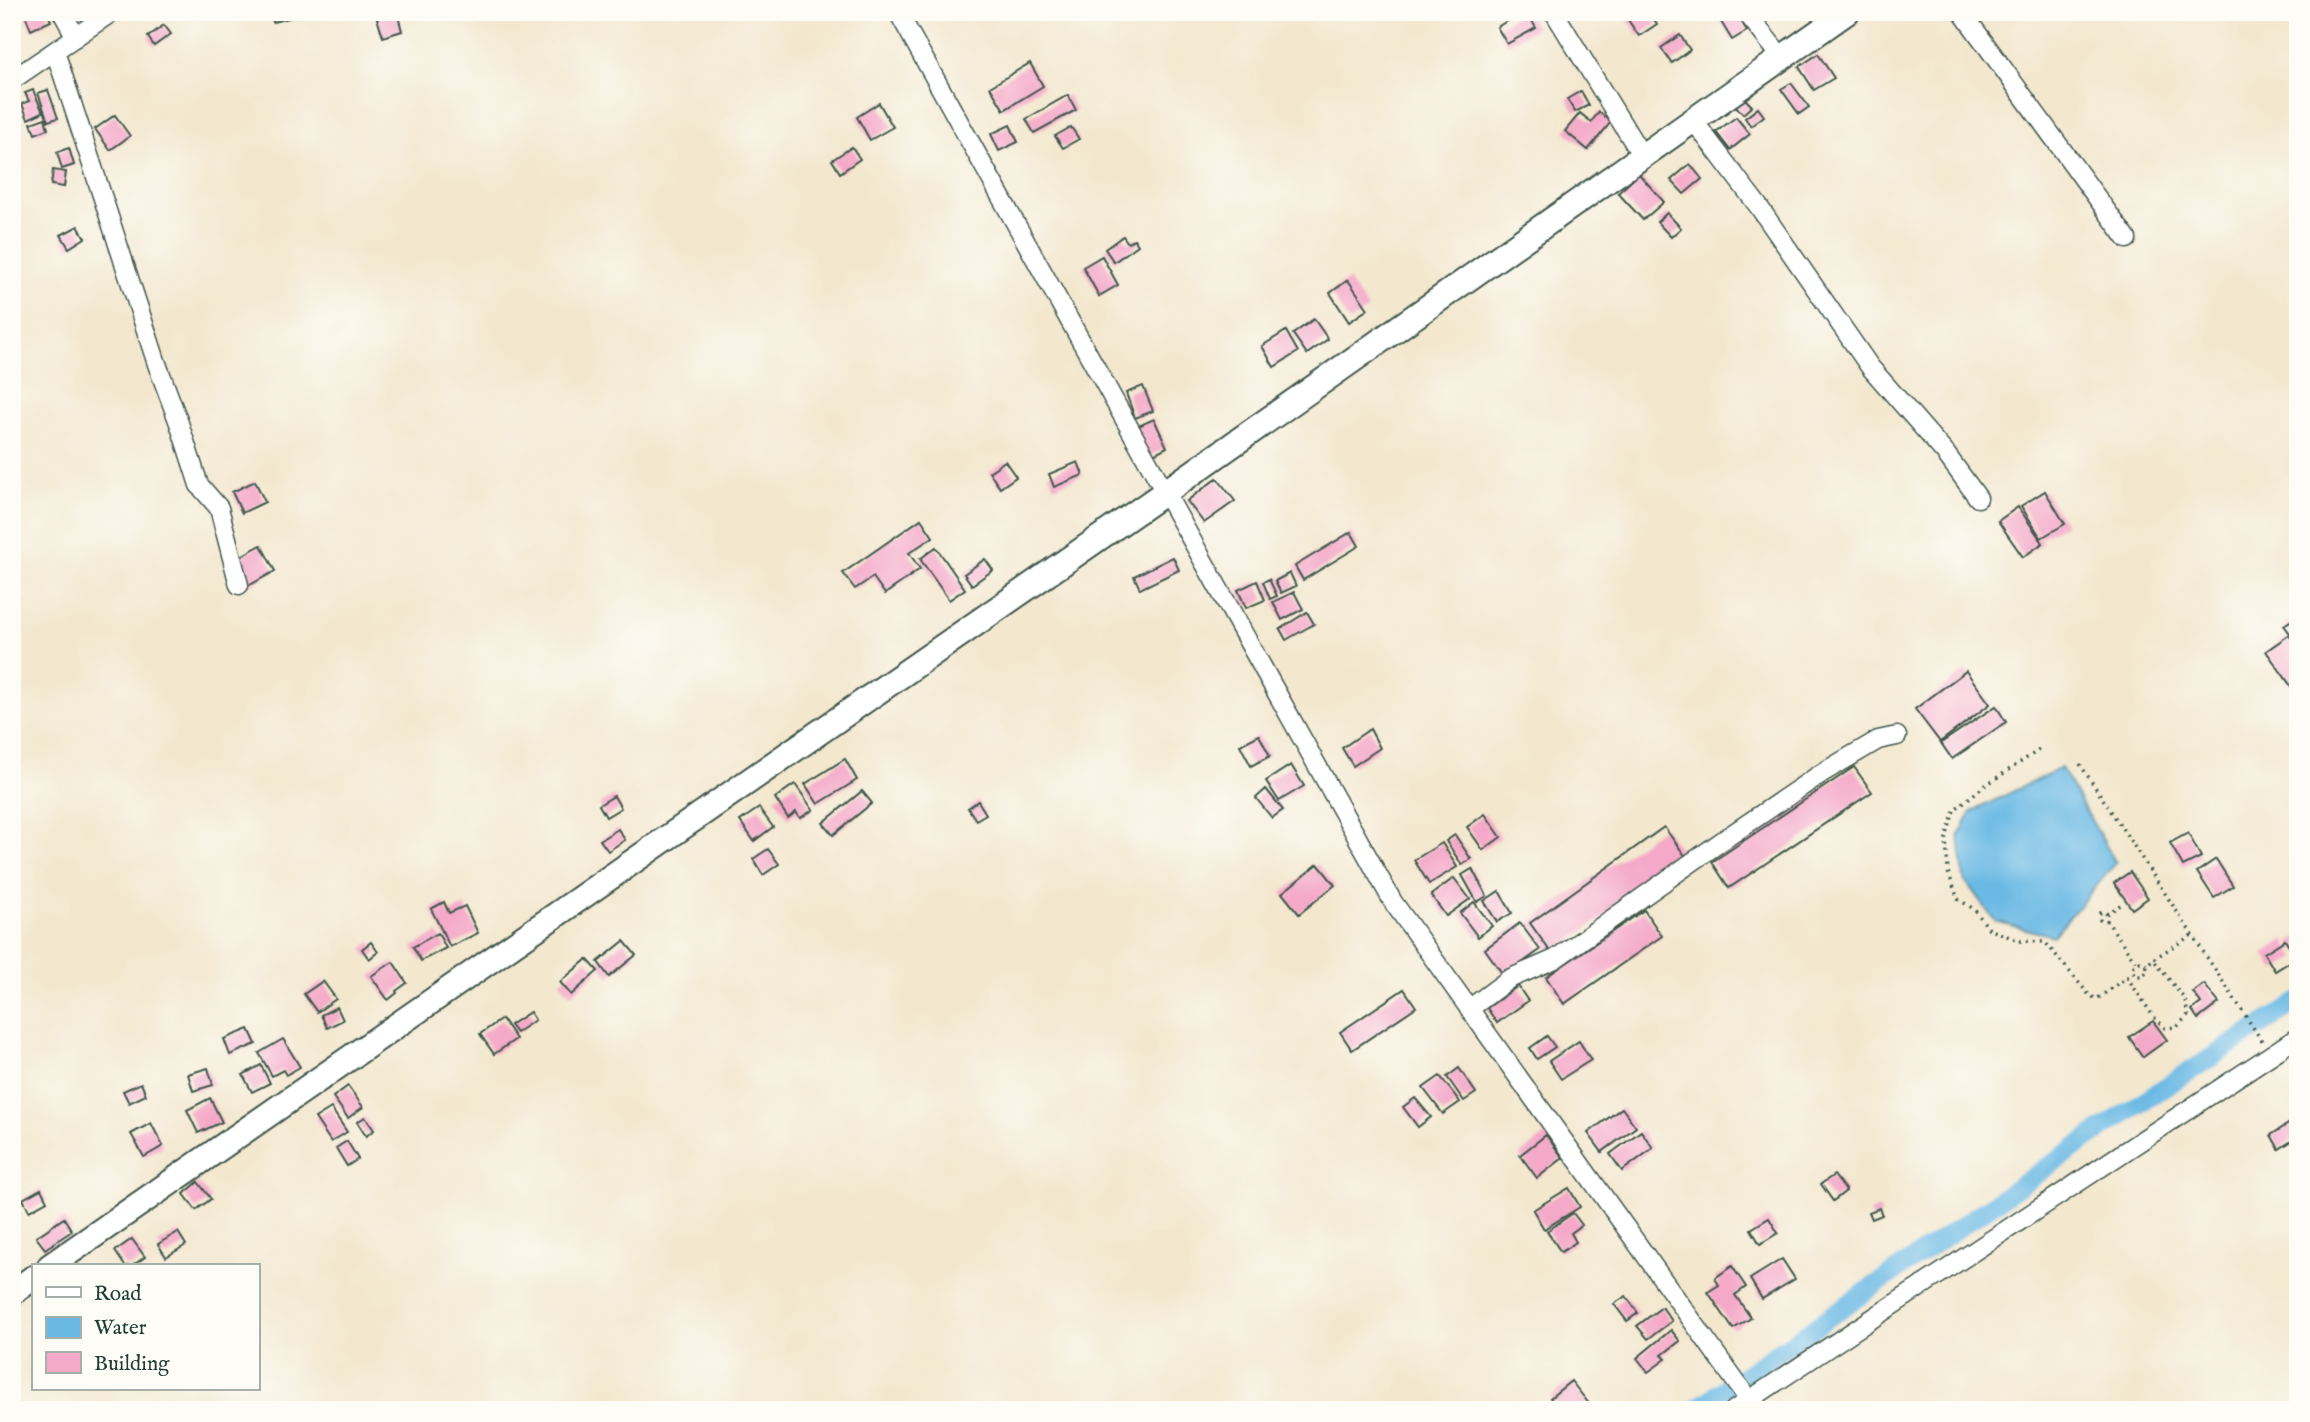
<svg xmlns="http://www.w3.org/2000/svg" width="2310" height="1422" viewBox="0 0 2310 1422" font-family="'IM FELL English',serif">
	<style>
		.water { fill: #6ab9e4; stroke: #447b8c; stroke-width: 2 }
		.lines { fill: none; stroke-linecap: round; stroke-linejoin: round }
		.canal { stroke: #6ab9e4; stroke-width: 19 }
		.building { fill: #f4a9c8 }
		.street-casing { stroke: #3f564b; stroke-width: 21 }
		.secondary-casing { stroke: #3f564b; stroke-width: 28 }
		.path { stroke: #3f564b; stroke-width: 3.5; stroke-dasharray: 2 5; stroke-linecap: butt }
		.street { stroke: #fff; stroke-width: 18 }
		.secondary { stroke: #fff; stroke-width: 24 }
	</style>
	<rect width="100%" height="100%" fill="#fdfcf7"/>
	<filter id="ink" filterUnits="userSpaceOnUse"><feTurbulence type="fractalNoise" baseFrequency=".0143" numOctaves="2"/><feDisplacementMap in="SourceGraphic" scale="14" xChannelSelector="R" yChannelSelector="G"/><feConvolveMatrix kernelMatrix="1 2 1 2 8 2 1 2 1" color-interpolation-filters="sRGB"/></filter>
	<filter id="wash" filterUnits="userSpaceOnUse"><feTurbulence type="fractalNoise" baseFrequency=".00686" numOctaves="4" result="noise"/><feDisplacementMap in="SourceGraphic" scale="28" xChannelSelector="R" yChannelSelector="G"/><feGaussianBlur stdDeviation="1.57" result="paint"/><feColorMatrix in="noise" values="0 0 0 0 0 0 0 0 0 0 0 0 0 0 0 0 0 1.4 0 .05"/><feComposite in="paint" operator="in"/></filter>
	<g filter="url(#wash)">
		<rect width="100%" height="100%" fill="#f3e7ce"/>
		<path class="water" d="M2061 768 2116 863 2053 936 1995 921 1964 879 1959 836 1971 812Z"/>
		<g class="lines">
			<path class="canal" d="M1694 1410 2137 1105 2298 1002"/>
		</g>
		<g id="blocks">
			<g class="building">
				<path d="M24 12H47L51 21 31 30Z"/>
				<path d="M271 12H309V13L273 22Z"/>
				<path d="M375 12H397L402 31 383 37Z"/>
				<path d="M1523 12H1527L1536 28 1507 44 1497 27Z"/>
				<path d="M1633 12H1649L1657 24 1639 36 1626 17Z"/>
				<path d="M1715 12H1736L1747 31 1732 40Z"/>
				<path d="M164 25 171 34 154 46 148 37Z"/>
				<path d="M1680 35 1690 50 1672 63 1661 48Z"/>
				<path d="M1818 54 1834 78 1814 90 1799 67Z"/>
				<path d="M1030 63 1043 86 1004 110 990 87Z"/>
				<path d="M1791 83 1809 107 1799 114 1781 89Z"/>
				<path d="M33 90 43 112 28 119 22 104 29 101 25 93Z"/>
				<path d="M48 90 58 118 48 121 38 93Z"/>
				<path d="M1581 91 1589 105 1575 112 1567 99Z"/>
				<path d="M1068 95 1076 110 1034 133 1026 119Z"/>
				<path d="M1742 96 1752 106 1743 114 1734 104Z"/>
				<path d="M879 103 893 127 870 140 857 117Z"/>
				<path d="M1758 108 1764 116 1751 126 1745 118Z"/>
				<path d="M1599 112 1611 122 1588 150 1565 131 1580 113 1591 122Z"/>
				<path d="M115 115 130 136 110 150 95 129Z"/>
				<path d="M1736 117 1750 134 1730 150 1716 132Z"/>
				<path d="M45 118 48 129 35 134 31 123Z"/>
				<path d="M1010 125 1018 142 999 151 991 134Z"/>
				<path d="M1071 127 1079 139 1063 148 1055 136Z"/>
				<path d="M852 147 860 159 840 173 832 160Z"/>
				<path d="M69 148 74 165 62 169 57 152Z"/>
				<path d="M1690 164 1702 179 1684 194 1671 180Z"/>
				<path d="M53 170 66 172 64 187 51 185Z"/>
				<path d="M1639 174 1664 202 1643 220 1618 193Z"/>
				<path d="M1667 213 1681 228 1671 237 1657 222Z"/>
				<path d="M78 226 85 238 69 248 61 235Z"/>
				<path d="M1123 236 1128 243 1134 239 1138 245 1114 262 1105 249Z"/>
				<path d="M1102 256 1118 285 1099 296 1083 267Z"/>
				<path d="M1348 280 1368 309 1349 322 1330 293Z"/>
				<path d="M1314 319 1328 339 1307 354 1293 334Z"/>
				<path d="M1286 331 1298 352 1274 367 1262 346Z"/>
				<path d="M1143 386 1153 411 1135 418 1126 393Z"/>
				<path d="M1154 419 1167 447 1148 457 1134 428Z"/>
				<path d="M1005 461 1016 477 1000 488 989 472Z"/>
				<path d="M1078 462 1083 475 1054 487 1049 474Z"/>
				<path d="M1217 478 1235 501 1204 523 1187 501Z"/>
				<path d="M255 481 265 502 242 513 232 492Z"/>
				<path d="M2045 491 2065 524 2041 538 2021 506Z"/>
				<path d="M2018 507 2043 543 2023 557 1998 521Z"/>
				<path d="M921 519 933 537 909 553 920 569 885 594 873 577 855 589 843 573Z"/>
				<path d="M1351 532 1359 546 1303 580 1295 566Z"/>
				<path d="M261 545 275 571 248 586 234 560Z"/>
				<path d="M936 547 965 589 949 600 920 559Z"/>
				<path d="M1173 557 1179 570 1140 589 1134 576Z"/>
				<path d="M985 559 993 570 972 585 964 574Z"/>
				<path d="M1290 573 1296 586 1281 593 1275 581Z"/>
				<path d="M1269 579 1277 596 1270 599 1263 582Z"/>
				<path d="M1257 581 1265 600 1246 608 1238 590Z"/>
				<path d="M1294 592 1303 609 1282 620 1273 602Z"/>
				<path d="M1307 612 1314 624 1286 640 1280 629Z"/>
				<path d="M2298 616V637L2294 639 2284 625Z"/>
				<path d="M2289 635 2298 648V681L2291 686 2266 651Z"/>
				<path d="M1966 671 1990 704 1940 742 1915 709Z"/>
				<path d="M1996 706 2006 722 1952 759 1941 743Z"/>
				<path d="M1370 729 1380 748 1353 766 1342 748Z"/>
				<path d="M1259 735 1270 756 1251 766 1240 745Z"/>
				<path d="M845 759 857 780 818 804 805 784Z"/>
				<path d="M1291 765 1304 786 1279 801 1266 781Z"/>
				<path d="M1854 767 1872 792 1729 888 1712 862Z"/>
				<path d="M795 784 813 810 800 818 796 812 788 818 775 798Z"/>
				<path d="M1266 789 1283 810 1272 818 1256 798Z"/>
				<path d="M862 791 872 803 833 835 823 823Z"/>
				<path d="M614 796 621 808 606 817 599 805Z"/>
				<path d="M978 801 986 814 976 820 968 808Z"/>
				<path d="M759 808 773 827 754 841 740 821Z"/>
				<path d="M1485 814 1501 837 1483 850 1467 827Z"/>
				<path d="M1664 827 1686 857 1552 954 1530 923Z"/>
				<path d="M618 829 625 840 608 851 600 840Z"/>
				<path d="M2188 833 2201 857 2183 866 2170 843Z"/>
				<path d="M1455 835 1471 859 1462 865 1446 841Z"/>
				<path d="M1442 843 1457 867 1429 884 1414 860Z"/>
				<path d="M768 849 779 864 763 875 753 859Z"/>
				<path d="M2216 859 2233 886 2214 898 2197 872Z"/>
				<path d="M1318 864 1335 885 1299 914 1282 893Z"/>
				<path d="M1472 869 1487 896 1477 902 1462 875Z"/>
				<path d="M2130 872 2148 898 2132 909 2114 883Z"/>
				<path d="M1454 878 1470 899 1446 916 1431 895Z"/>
				<path d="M1499 891 1512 913 1497 922 1484 901Z"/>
				<path d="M444 902 449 913 465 906 478 933 450 947 431 909Z"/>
				<path d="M1474 902 1492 926 1478 937 1460 913Z"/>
				<path d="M1644 910 1662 936 1564 1004 1546 977Z"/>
				<path d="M1520 923 1540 950 1504 976 1485 949Z"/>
				<path d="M438 933 446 948 421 961 413 947Z"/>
				<path d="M2298 937V953L2290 942Z"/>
				<path d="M2285 940 2296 958 2275 971 2264 953Z"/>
				<path d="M624 941 636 955 609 977 598 962Z"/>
				<path d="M371 942 378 952 369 959 362 949Z"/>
				<path d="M587 959 598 971 571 995 560 982Z"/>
				<path d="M393 962 407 983 396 991 397 993 388 1000 371 976Z"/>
				<path d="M323 981 336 999 317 1012 304 994Z"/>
				<path d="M2204 984 2219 1003 2198 1019 2192 1010 2201 1003 2193 992Z"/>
				<path d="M1518 986 1528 1001 1497 1023 1487 1008Z"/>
				<path d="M1404 989 1416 1007 1352 1050 1340 1032Z"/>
				<path d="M337 1007 343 1020 327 1028 321 1015Z"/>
				<path d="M530 1012 535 1020 516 1033 510 1025Z"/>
				<path d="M502 1019 516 1039 494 1054 480 1034Z"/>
				<path d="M2153 1021 2167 1040 2143 1057 2129 1037Z"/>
				<path d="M249 1029 256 1044 230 1055 224 1039Z"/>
				<path d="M1547 1036 1555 1047 1537 1059 1530 1048Z"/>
				<path d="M283 1039 300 1067 286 1075 283 1070 272 1076 259 1053Z"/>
				<path d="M1579 1041 1591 1060 1561 1079 1549 1061Z"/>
				<path d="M261 1065 270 1083 252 1092 243 1075Z"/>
				<path d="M208 1068 213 1085 193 1091 188 1074Z"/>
				<path d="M1459 1068 1476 1093 1464 1101 1447 1077Z"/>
				<path d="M1440 1076 1460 1102 1443 1114 1423 1088Z"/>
				<path d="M141 1083 146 1095 129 1103 123 1091Z"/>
				<path d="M348 1086 363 1107 348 1118 333 1097Z"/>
				<path d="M210 1098 222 1122 198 1133 187 1110Z"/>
				<path d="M1415 1098 1431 1117 1418 1127 1403 1107Z"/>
				<path d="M331 1108 347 1132 331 1142 315 1118Z"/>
				<path d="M1622 1108 1636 1127 1602 1152 1588 1133Z"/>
				<path d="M365 1117 374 1130 366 1136 357 1122Z"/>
				<path d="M151 1123 163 1146 144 1157 131 1134Z"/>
				<path d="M2290 1123 2298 1137 2279 1149 2271 1135Z"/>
				<path d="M1641 1131 1653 1148 1622 1171 1610 1154Z"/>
				<path d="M1546 1135 1563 1158 1537 1178 1520 1155Z"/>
				<path d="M347 1141 358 1159 347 1166 336 1148Z"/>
				<path d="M1834 1175 1846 1191 1833 1201 1821 1184Z"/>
				<path d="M198 1182 211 1199 196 1210 184 1194Z"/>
				<path d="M1569 1188 1580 1207 1544 1229 1533 1210Z"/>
				<path d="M41 1189 47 1201 29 1211 23 1199Z"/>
				<path d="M1879 1208 1882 1215 1872 1219 1869 1212Z"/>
				<path d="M1573 1213 1582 1225 1571 1233 1576 1242 1561 1252 1547 1231Z"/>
				<path d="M64 1218 72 1231 45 1249 36 1237Z"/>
				<path d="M1769 1218 1778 1233 1760 1244 1751 1229Z"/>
				<path d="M178 1232 186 1245 166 1257 158 1244Z"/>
				<path d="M132 1239 145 1257 132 1266H125L115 1251Z"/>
				<path d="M1782 1259 1795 1279 1762 1299 1750 1279Z"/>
				<path d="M1732 1266 1746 1287 1735 1295 1751 1318 1733 1329 1708 1292 1719 1285 1715 1278Z"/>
				<path d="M1626 1296 1638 1313 1627 1321 1614 1304Z"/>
				<path d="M1662 1307 1672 1321 1648 1339 1637 1326Z"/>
				<path d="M1671 1330 1680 1341 1662 1355 1666 1359 1648 1372 1637 1358Z"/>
				<path d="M1571 1381 1594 1410H1560L1550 1398Z"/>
			</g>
		</g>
	</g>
	<g filter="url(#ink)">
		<use href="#blocks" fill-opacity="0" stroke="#3f564b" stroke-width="2"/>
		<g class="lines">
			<g class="street-casing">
				<g id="street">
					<path d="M62 12 76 37"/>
					<path d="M898 12 1393 902 1756 1410"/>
					<path d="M1554 12 1642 156"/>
					<path d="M1746 12 1782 58"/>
					<path d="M1962 12 2127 239"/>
					<path d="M55 51 157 364 179 423 199 485 219 508 239 585"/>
					<path d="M12 80 112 12"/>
					<path d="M1693 120 1759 207 1870 367 1946 454 1978 498"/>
					<path d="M1469 1009 1509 979 1555 959 1729 836 1822 773 1878 740 1897 736"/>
					<path d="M1734 1410 2298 1037"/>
				</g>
			</g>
			<g class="secondary-casing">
				<g id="secondary">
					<path d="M50 1266 1164 493 1847 12"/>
					<path d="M12 1293 33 1278"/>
				</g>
			</g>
			<g class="path">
				<path d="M2039 750 1983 787 1954 810 1946 838 1948 872 1958 899 1974 909 1989 929 2020 941 2045 942 2090 996 2097 999 2127 977 2153 1016 2165 1028 2177 1027 2188 1015 2185 1000 2153 959 2192 935"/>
				<path d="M2080 764 2262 1041"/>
				<path d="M2107 914 2123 903"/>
				<path d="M2107 921 2108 916 2105 912 2100 913V920L2107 921 2137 964"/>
				<path d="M2147 965 2140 962 2134 966 2133 972 2137 976H2142L2147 972V965L2153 959"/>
			</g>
			<use href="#street" class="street"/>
			<use href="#secondary" class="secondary"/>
		</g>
	</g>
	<rect width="2310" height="1422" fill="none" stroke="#fdfcf7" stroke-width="42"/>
	<rect x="32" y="1264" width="228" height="126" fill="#fdfcf7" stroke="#a4b0a9" stroke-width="2"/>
	<rect x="46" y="1287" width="35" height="10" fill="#ffffff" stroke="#a4b0a9" stroke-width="2"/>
	<text x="94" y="1300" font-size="21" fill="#1f3d34">Road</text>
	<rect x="46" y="1317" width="35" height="21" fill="#6ab9e4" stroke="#a4b0a9" stroke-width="2"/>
	<text x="94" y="1334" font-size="21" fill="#1f3d34">Water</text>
	<rect x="46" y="1352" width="35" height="21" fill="#f4a9c8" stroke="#a4b0a9" stroke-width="2"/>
	<text x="94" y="1370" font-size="21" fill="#1f3d34">Building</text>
</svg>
